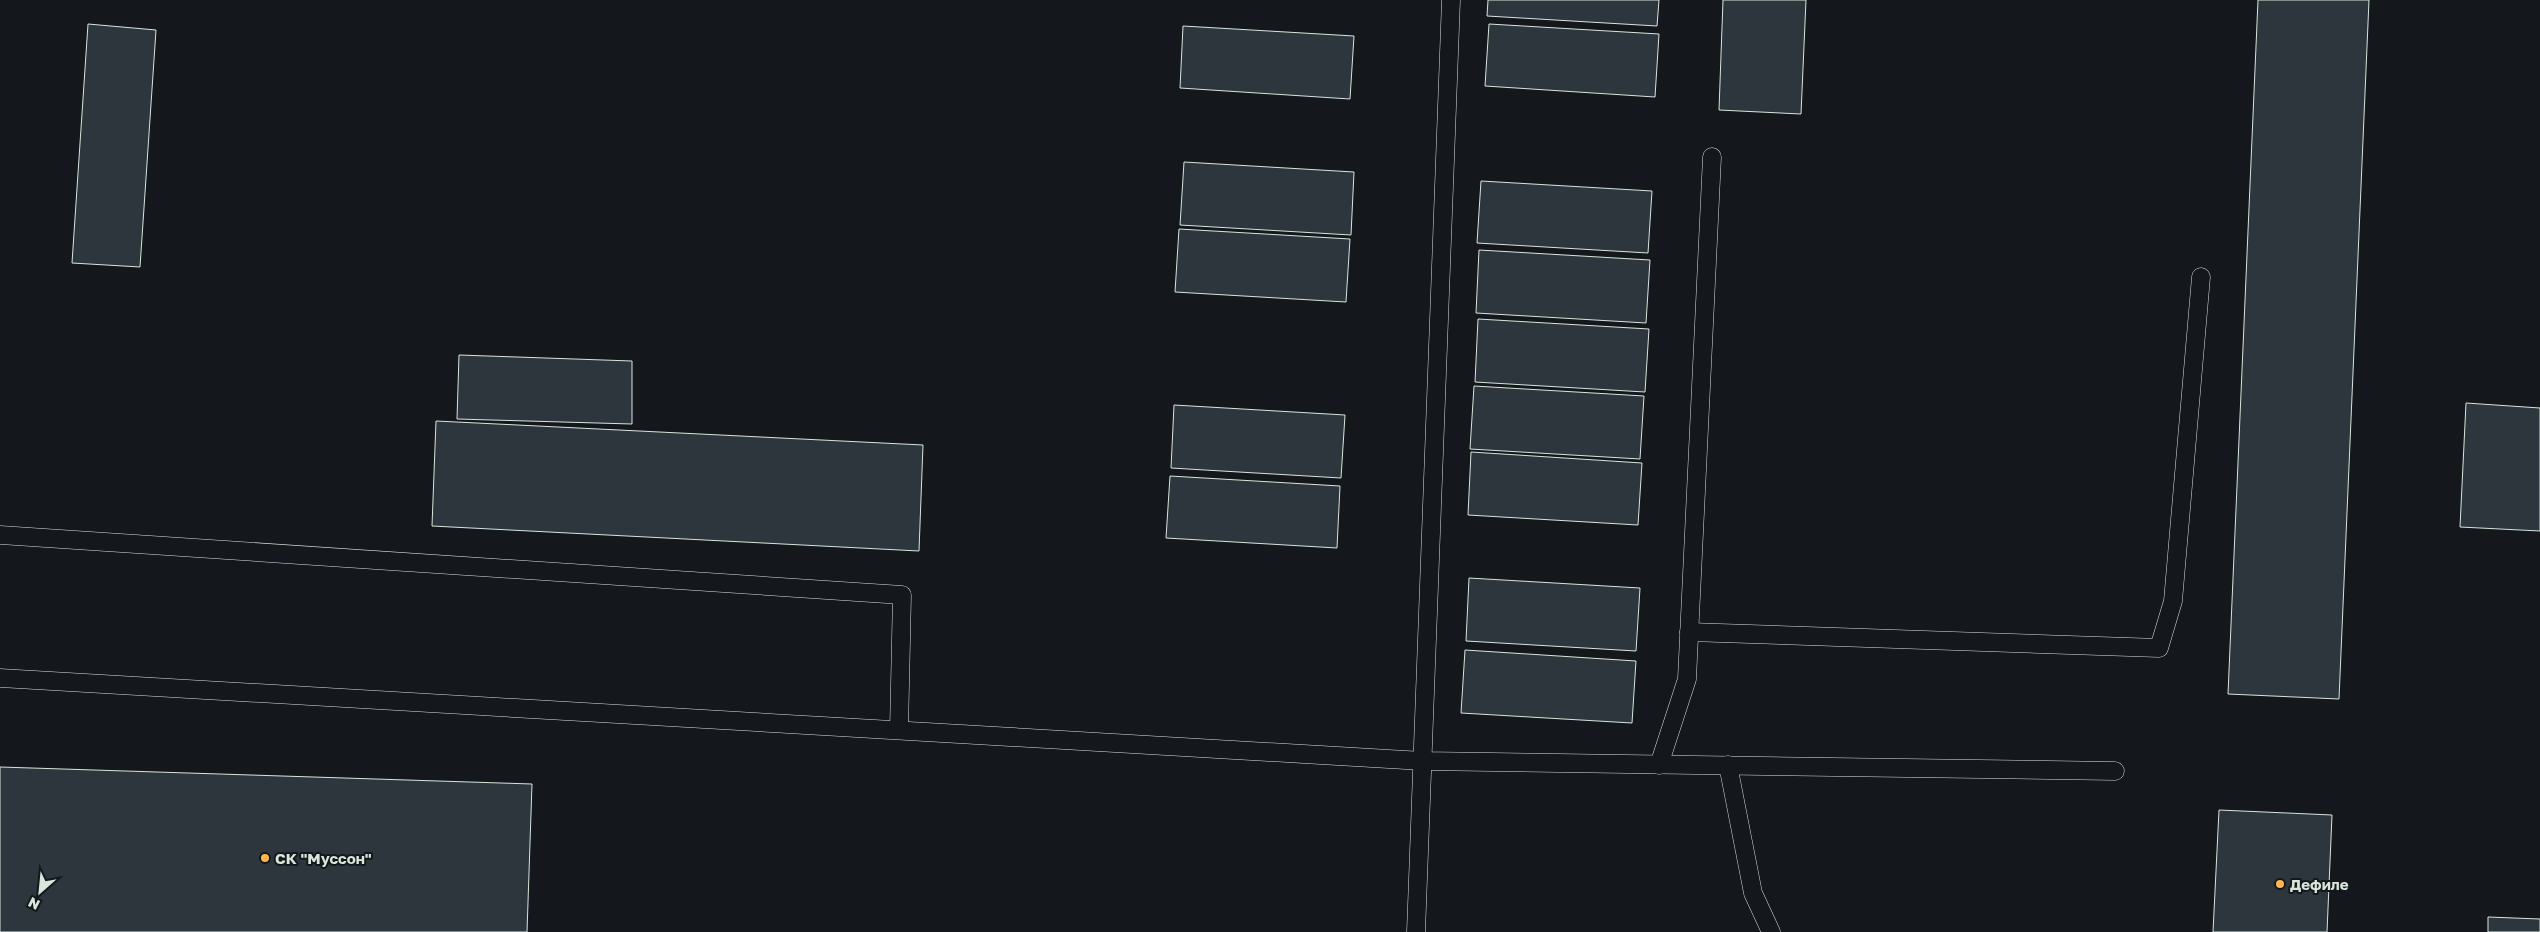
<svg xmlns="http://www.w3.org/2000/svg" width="2540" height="932" viewBox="0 0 2540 932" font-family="'Golos Text',sans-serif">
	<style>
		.building { fill: #2c363c; stroke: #d8e6dc }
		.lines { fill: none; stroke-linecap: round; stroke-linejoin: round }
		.lane-casing { stroke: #d8e6dc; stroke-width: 19 }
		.lane { stroke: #14181c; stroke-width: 18 }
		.poi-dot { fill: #ffb74d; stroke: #14181c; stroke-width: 2 }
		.labels { text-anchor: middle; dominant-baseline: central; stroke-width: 4; stroke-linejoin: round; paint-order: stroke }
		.poi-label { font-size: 15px; font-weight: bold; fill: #d8e6dc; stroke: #14181c; text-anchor: start }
	</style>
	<rect width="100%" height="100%" fill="#14181c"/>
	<g class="building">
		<path d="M1488 0H1659L1657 26 1487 16Z"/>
		<path d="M1723 0H1806L1801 114 1719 110Z"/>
		<path d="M2258 0H2369L2339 699 2228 694Z"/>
		<path d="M88 24 156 30 140 267 72 263Z"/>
		<path d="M1489 24 1659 34 1655 97 1485 86Z"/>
		<path d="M1183 26 1354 36 1350 99 1180 88Z"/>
		<path d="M1184 162 1354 172 1351 235 1180 225Z"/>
		<path d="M1481 181 1652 191 1648 253 1477 243Z"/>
		<path d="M1179 229 1350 239 1346 302 1175 292Z"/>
		<path d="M1479 250 1650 260 1646 323 1476 313Z"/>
		<path d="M1478 319 1649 329 1645 392 1475 382Z"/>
		<path d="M459 355 632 361V424L457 419Z"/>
		<path d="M1474 386 1644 396 1640 459 1470 449Z"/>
		<path d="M2466 403 2540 408V531L2460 527Z"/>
		<path d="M1174 405 1345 415 1341 478 1171 468Z"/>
		<path d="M436 421 923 445 919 551 432 526Z"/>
		<path d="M1471 452 1642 463 1638 525 1468 515Z"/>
		<path d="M1170 476 1340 486 1337 548 1166 538Z"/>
		<path d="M1469 578 1640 588 1636 651 1466 641Z"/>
		<path d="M1465 650 1636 661 1632 723 1461 713Z"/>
		<path d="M0 767 532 784 527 932H0Z"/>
		<path d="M2219 810 2332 815 2327 932H2213Z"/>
		<path d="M2488 917 2540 919V932H2488Z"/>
	</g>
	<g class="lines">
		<g class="lane-casing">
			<g id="lane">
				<path d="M0 535 902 595 899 730"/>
				<path d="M1689 632 2159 648 2173 601 2201 277"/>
				<path d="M0 678 1423 761 2115 771"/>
				<path d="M1659 765 1687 679 1712 157"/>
				<path d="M1728 765 1753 893 1771 932"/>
				<path d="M1416 932 1451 0"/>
			</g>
		</g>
		<use href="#lane" class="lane"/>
	</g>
	<g class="poi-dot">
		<circle cx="265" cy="858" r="5"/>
		<circle cx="2280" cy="884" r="5"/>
	</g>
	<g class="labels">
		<g class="poi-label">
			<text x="275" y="858">СК "Муссон"</text>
			<text x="2290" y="884">Дефиле</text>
		</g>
	</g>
	<g transform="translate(40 892) rotate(207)" stroke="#14181c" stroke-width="4" paint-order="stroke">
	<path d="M0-4L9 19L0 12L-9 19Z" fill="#d8e6dc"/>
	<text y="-8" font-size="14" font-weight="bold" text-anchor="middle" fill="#d8e6dc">N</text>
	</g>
</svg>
